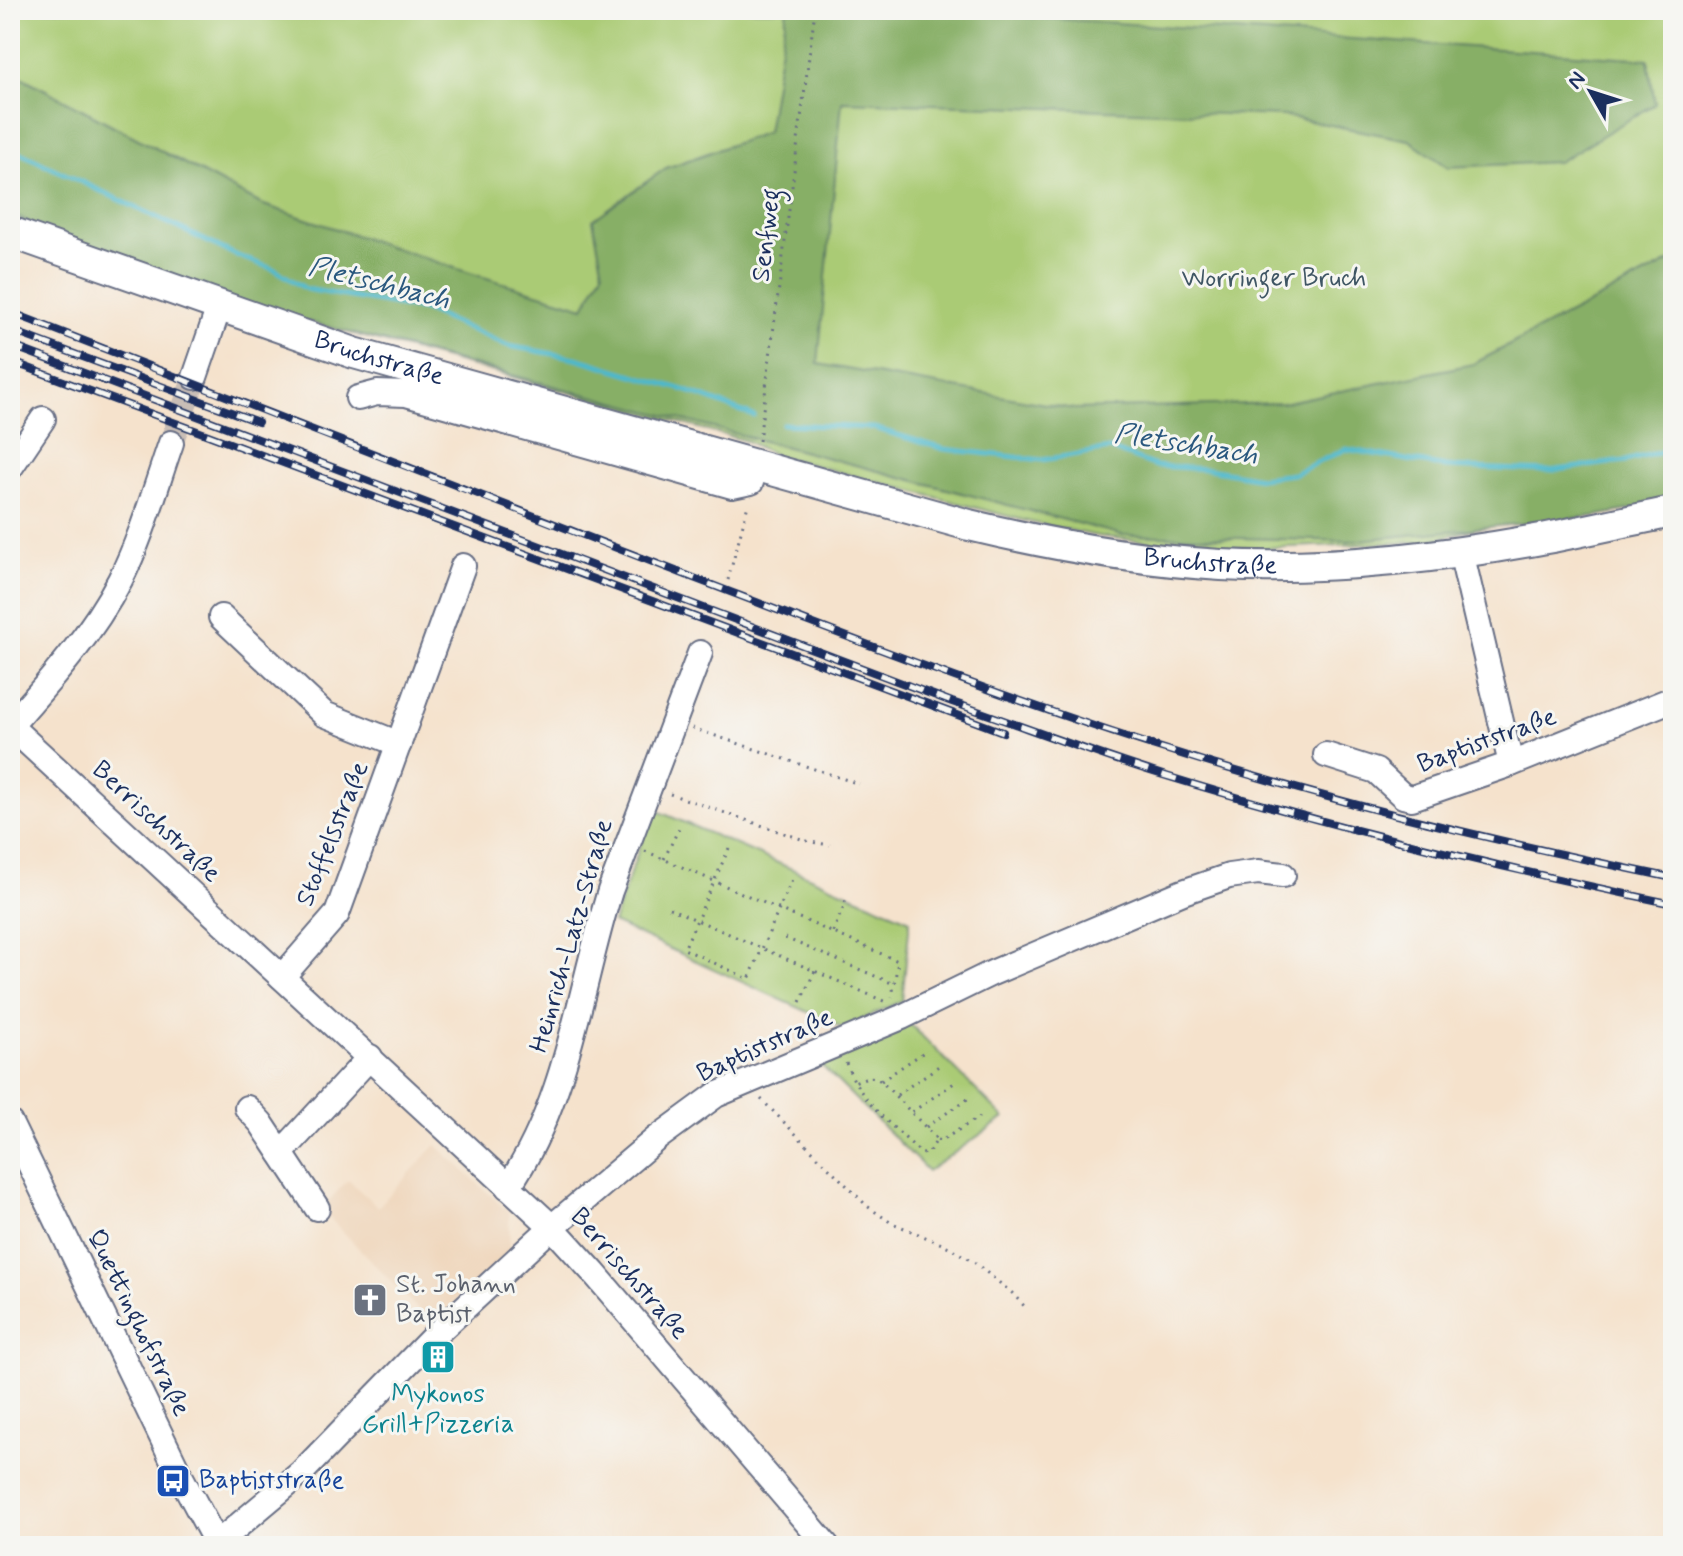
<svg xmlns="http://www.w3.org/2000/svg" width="1683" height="1556" viewBox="0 0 1683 1556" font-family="Mynerve,sans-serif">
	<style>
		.built { fill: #efd6bb }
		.green { fill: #aacb74; stroke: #627d69; stroke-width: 2 }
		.forest { fill: #87af66; stroke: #516f62; stroke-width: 2 }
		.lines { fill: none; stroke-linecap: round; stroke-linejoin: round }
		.stream { stroke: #4eb8cb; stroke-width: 5 }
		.minor-tunnel { stroke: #c9beb6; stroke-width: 24; stroke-dasharray: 24 12; stroke-linecap: butt }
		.minor-casing { stroke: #676e84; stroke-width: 28 }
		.major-casing { stroke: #676e84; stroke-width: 34 }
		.path { stroke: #676e84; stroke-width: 3; stroke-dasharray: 2 6; stroke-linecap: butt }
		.minor { stroke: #fff; stroke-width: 24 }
		.major { stroke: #fff; stroke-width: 30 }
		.rail-casing { stroke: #1b2f5e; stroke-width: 8 }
		.rail { stroke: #f6f6f2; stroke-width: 5; stroke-dasharray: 15; stroke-linecap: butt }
		.labels { text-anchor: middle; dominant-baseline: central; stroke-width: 6; stroke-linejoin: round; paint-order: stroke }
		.street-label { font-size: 26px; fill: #1b2f5e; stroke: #f6f6f2 }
		.park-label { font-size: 26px; fill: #3f5664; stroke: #f6f6f2 }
		.worship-label { font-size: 26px; fill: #5b616d; stroke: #f6f6f2; text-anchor: start }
		.culture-label { font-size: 26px; fill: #0d838f; stroke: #f6f6f2 }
		.transit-label { font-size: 26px; fill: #164399; stroke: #f6f6f2; text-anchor: start }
		.water-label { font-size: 28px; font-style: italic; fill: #2a587f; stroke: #f6f6f2 }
	</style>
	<rect width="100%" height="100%" fill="#f6f6f2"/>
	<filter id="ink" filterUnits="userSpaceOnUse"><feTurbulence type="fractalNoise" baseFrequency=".0125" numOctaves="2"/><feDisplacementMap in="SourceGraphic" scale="16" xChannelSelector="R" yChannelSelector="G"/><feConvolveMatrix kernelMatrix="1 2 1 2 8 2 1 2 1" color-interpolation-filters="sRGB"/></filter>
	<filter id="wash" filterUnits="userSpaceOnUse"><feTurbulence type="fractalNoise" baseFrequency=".006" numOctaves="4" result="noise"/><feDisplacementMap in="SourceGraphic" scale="32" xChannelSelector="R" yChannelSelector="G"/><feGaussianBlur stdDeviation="1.8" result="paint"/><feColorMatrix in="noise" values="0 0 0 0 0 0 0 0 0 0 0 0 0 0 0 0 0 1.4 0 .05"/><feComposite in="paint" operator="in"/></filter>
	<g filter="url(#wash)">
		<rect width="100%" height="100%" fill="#f5e2cc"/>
		<path class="built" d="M436 1145 509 1212 510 1253 430 1322 321 1209 348 1180 378 1207Z"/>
		<g class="green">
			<path d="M10 10H1673V499L1544 525 1535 514 1423 542 1238 549 1179 545 1097 536 1030 522 775 455 747 441 214 296 28 225 10 216Z"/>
			<path d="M653 809 910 920 902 1001 843 1028 613 923Z"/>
			<path d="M910 1024 1004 1118 928 1171 820 1064Z"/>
		</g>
		<path class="forest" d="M787 10H924L1648 59 1655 104 1558 162 1448 167 1409 140 1283 116 842 101 818 364 1074 409 1282 403 1473 364 1673 260V502L1596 516 1351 541 1122 535 214 297 10 214V71L261 204 470 273 584 307 603 272 593 220 666 168 767 132Z"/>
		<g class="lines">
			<g class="stream">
				<path d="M10 148 238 256 276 270 306 289 424 310 509 346 576 358 687 391 754 416"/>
				<path d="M783 424 874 428 944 449 1042 460 1110 449 1156 466 1209 469 1260 478 1293 474 1346 449 1446 467 1549 471 1625 461 1673 449"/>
			</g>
		</g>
	</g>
	<g filter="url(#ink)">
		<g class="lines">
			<path class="minor-tunnel" d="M171 443 195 377"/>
			<g class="minor-casing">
				<g id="minor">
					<path d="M195 377 219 307"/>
					<path d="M358 398 377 393 406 394 732 486 751 482 756 465"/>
					<path d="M10 468 43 419"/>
					<path d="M1461 552 1511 764"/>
					<path d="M221 617 324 714 399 744"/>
					<path d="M10 726 552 1227 594 1273 827 1546"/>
					<path d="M10 726C50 681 92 634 120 580 142 537 155 489 171 443"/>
					<path d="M1326 755 1376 771 1403 796 1412 798 1511 764 1673 699"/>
					<path d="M282 977 337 914 463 566"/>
					<path d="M247 1108 261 1123 317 1208"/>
					<path d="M10 1123 181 1477 218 1546"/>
					<path d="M281 1153 370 1057"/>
					<path d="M508 1187C568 1100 579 990 610 891L700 653"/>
					<path d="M214 1546 301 1473 436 1334 552 1227 656 1139 716 1095 902 1017 992 973 1183 892 1229 876 1258 872 1283 875"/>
				</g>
			</g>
			<g class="major-casing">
				<g id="major">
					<path id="s1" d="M10 232 354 353 969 525C1052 545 1136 560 1221 565 1324 570 1429 559 1530 541 1577 533 1625 521 1673 512"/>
				</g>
			</g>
			<g class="path">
				<path d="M759 441 815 10"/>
				<path d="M728 580 748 505"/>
				<path d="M692 728 859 784"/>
				<path d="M670 794 810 842 830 845"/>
				<path d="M729 848 684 949 749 979 793 877"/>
				<path d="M645 851 898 961 892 997"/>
				<path d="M664 859 680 826"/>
				<path d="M669 908 886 1002"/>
				<path d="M833 932 846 900"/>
				<path d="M785 938 894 984"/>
				<path d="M800 1002 815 971"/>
				<path d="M846 1063C861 1103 892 1125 922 1154L928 1153 937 1140 933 1135 881 1081C871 1074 865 1078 854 1082"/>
				<path d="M881 1081 924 1052"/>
				<path d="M897 1095 940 1065"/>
				<path d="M761 1099 867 1206 890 1222 949 1247 975 1263 1012 1293 1027 1309"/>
				<path d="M912 1112 957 1081"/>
				<path d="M926 1127 972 1096"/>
				<path d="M937 1140 941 1141 979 1117"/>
			</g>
			<use href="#minor" class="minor"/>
			<use href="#major" class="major"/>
			<g class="rail-casing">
				<g id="rail">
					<path d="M10 312C235 400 460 488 686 575 845 636 1005 699 1168 750 1334 803 1502 843 1673 878"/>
					<path d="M10 330 258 422"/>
					<path d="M10 345 952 702C1022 726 1092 753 1163 775 1331 827 1501 868 1673 904"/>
					<path d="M10 361 1003 732"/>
				</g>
			</g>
			<use href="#rail" class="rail"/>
		</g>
	</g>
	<defs>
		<g id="church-square" transform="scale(1.8)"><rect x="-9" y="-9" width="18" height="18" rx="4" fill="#6b7280" stroke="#f6f6f2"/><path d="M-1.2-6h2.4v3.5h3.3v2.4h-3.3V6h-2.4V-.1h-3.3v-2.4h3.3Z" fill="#fff"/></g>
		<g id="building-square" transform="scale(1.8)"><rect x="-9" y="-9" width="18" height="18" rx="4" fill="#0f9aa8" stroke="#f6f6f2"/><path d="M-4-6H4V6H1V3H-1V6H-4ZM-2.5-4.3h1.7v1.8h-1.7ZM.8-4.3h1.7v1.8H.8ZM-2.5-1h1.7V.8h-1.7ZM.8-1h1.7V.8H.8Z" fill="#fff"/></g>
		<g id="bus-square" transform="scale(1.8)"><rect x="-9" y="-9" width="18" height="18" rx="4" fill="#1a4fb4" stroke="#f6f6f2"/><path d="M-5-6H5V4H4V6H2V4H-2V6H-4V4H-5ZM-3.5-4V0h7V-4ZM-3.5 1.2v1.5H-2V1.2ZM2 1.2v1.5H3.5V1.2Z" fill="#fff"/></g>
	</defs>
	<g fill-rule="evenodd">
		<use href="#church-square" x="370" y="1300"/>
		<use href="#building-square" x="438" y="1357"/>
		<use href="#bus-square" x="173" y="1481"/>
	</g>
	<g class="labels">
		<g class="street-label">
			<text transform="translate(767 235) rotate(-83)">Senfweg</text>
			<text stroke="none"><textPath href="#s1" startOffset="390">Bruchstraße</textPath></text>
			<text stroke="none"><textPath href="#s1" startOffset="1248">Bruchstraße</textPath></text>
			<text transform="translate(1487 741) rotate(-20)">Baptiststraße</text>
			<text transform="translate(156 822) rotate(43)">Berrischstraße</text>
			<text transform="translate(333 834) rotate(-68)">Stoffelsstraße</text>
			<text transform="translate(572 936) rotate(-74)">Heinrich-Latz-Straße</text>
			<text transform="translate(765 1046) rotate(-24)">Baptiststraße</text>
			<text transform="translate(629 1274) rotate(49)">Berrischstraße</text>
			<text transform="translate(138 1323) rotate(64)">Quettinghofstraße</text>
		</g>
		<g class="park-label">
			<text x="1274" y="279">Worringer Bruch</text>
		</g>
		<g class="worship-label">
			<text x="396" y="1285">St. Johann<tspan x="396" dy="30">Baptist</tspan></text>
		</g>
		<g class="culture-label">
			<text x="438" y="1395">Mykonos<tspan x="438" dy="30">Grill+Pizzeria</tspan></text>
		</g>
		<g class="transit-label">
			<text x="199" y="1481">Baptiststraße</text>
		</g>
		<g class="water-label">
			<text transform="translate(379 284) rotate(14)">Pletschbach</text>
			<text transform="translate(1186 445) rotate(9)">Pletschbach</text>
		</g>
	</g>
	<rect width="1683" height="1556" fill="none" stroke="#f6f6f2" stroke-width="40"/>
	<g transform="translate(1591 92) rotate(309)" stroke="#f6f6f2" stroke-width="6" paint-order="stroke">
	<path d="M0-6L14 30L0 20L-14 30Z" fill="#1b2f5e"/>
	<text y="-12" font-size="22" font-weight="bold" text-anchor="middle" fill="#1b2f5e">N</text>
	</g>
</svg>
